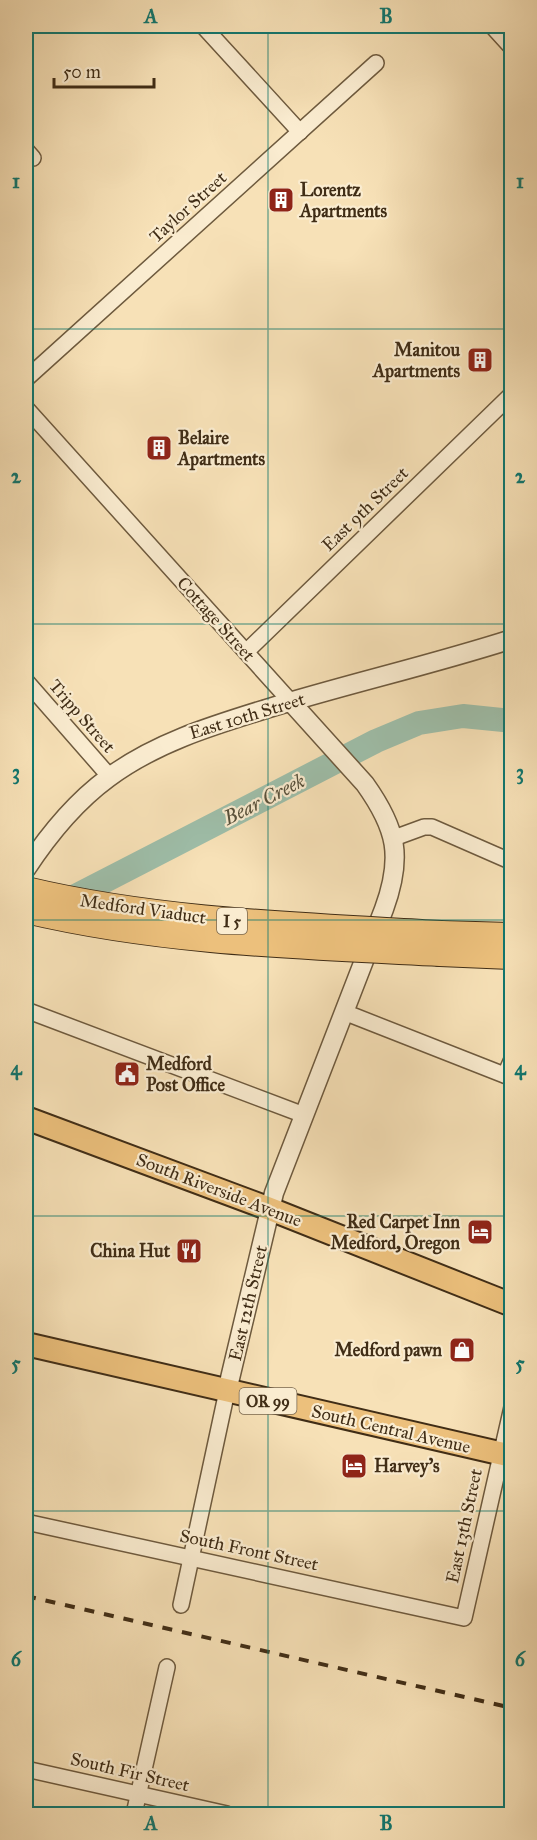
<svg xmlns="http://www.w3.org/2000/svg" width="537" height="1840" viewBox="0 0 537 1840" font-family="'IM FELL Great Primer',serif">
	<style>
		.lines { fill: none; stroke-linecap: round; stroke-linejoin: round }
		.river { stroke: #9ebea9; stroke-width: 24 }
		.minor-casing { stroke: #6e5a3e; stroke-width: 18 }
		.tertiary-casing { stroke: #6e5a3e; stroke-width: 21 }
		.primary-casing { stroke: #402d16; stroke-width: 26 }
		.motorway-casing { stroke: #402d16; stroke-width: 28 }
		.minor { stroke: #faecd0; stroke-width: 15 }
		.tertiary { stroke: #faecd0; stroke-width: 18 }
		.primary { stroke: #ecc07c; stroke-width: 22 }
		.motorway { stroke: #ecc07c; stroke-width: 26 }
		.rail { stroke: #402d16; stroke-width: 4; stroke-dasharray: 10 10; stroke-linecap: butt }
		.motorway-bridge-casing { stroke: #402d16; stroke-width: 28; stroke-linecap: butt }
		.motorway-bridge { stroke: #ecc07c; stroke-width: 26 }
		.grid { fill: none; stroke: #0f766e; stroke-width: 1.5; stroke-opacity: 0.55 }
		.labels { text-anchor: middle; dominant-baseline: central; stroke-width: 4.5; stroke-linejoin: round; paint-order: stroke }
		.shield { fill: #faecd0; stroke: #78664e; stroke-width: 1.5 }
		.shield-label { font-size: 16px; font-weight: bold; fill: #402d16 }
		.poi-label { font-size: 18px; font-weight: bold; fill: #402d16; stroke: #faecd0; text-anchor: start }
		.street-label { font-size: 18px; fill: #402d16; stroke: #faecd0 }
		.water-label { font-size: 20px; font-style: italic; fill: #58513b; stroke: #faecd0 }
		.neatline { fill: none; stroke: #0f766e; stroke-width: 2 }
		.grid-label { font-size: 20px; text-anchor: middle; font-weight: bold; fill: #0f766e }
	</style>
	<rect width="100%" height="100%" fill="#f7e1b7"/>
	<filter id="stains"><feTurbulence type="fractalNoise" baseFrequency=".00333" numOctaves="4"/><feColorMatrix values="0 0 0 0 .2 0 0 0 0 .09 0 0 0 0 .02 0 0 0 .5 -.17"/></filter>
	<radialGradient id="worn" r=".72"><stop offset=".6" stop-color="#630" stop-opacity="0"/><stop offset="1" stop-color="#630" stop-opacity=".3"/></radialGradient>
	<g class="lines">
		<path class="river" d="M60 904 376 741 419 723 463 716 512 721"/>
		<g class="minor-casing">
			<g id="minor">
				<path d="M203 26 300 132"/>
				<path d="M492 26 512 48"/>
				<path d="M26 150 33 158"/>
				<path d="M26 379 376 63"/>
				<path d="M26 408 291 702"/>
				<path d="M246 652 512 394"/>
				<path d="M26 681 110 777"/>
				<path d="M394 838 424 827H432L512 862"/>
				<path d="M26 1010 304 1115"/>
				<path d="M344 1012 512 1078"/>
				<path d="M505 1075 512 1059"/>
				<path d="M26 1522 464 1618 512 1407"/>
				<path d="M181 1605 227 1391"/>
				<path d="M26 1769 227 1814"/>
				<path d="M134 1814 167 1667"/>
			</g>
		</g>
		<g class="tertiary-casing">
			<g id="tertiary">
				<path d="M26 869C49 834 74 803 108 778 155 743 211 726 266 709 347 684 431 665 512 639"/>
				<path d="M227 1391 274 1193 384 909C403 857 397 829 365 784L291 702"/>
			</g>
		</g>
		<g class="primary-casing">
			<g id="primary">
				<path d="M26 1118 270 1209 512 1305"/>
				<path d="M26 1344 512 1456"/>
			</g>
		</g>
		<g class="motorway-casing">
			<g id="motorway">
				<path d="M441 934 512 936"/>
				<path d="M440 953 512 956"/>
			</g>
		</g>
		<use href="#minor" class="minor"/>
		<use href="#tertiary" class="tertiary"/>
		<use href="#primary" class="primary"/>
		<use href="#motorway" class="motorway"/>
		<path class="rail" d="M26 1596 512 1708"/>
		<g class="motorway-bridge-casing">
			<g id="motorway-bridge">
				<path d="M26 890C160 922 304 926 441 934"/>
				<path d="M26 910C161 942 301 946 440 953"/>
			</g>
		</g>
		<use href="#motorway-bridge" class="motorway-bridge"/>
	</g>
	<path class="grid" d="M268 26V1814M26 329H512M26 624H512M26 920H512M26 1216H512M26 1511H512"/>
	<defs>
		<g id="building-square" transform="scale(1.35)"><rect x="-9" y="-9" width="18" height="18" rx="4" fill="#8f2418" stroke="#faecd0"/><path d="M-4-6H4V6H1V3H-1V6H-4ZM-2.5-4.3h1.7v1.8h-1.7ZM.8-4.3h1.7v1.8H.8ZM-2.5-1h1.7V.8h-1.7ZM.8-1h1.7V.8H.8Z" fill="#fff"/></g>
		<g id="civic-square" transform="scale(1.35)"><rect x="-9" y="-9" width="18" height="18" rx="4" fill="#8f2418" stroke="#faecd0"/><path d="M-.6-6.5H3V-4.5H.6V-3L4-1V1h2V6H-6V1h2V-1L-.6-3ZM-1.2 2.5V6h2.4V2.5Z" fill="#fff"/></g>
		<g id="hotel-square" transform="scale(1.35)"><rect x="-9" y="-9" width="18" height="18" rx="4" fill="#8f2418" stroke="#faecd0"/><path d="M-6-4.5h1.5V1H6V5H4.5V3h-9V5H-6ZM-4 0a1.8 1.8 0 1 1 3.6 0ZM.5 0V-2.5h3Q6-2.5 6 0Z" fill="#fff"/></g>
		<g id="restaurant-square" transform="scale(1.35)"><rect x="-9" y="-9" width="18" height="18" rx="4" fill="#8f2418" stroke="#faecd0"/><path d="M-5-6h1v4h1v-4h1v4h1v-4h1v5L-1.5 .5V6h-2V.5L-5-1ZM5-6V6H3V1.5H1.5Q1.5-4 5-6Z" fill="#fff"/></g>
		<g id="shop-square" transform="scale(1.35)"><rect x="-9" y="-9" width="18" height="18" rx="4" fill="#8f2418" stroke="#faecd0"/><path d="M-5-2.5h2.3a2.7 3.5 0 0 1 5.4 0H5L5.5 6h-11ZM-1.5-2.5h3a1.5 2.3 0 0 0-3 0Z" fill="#fff"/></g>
	</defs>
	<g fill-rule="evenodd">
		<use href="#building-square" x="281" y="200"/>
		<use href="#building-square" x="480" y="360"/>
		<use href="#building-square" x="159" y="448"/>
		<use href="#civic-square" x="127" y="1074"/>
		<use href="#hotel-square" x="480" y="1232"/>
		<use href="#restaurant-square" x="189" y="1251"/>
		<use href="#shop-square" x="462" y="1350"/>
		<use href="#hotel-square" x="354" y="1466"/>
	</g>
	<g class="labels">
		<g class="shield">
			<rect x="217" y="908" width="30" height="26" rx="4.5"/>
			<rect x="239.5" y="1388" width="57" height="26" rx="4.5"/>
		</g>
		<g class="shield-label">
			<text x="232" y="921">I 5</text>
			<text x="268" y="1401">OR 99</text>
		</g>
		<g class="poi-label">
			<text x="300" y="190">Lorentz<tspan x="300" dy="21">Apartments</tspan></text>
			<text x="460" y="350" text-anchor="end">Manitou<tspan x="460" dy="21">Apartments</tspan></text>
			<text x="178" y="438">Belaire<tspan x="178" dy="21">Apartments</tspan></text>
			<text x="146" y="1064">Medford<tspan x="146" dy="21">Post Office</tspan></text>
			<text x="460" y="1222" text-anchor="end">Red Carpet Inn<tspan x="460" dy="21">Medford, Oregon</tspan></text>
			<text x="170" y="1251" text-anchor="end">China Hut</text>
			<text x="442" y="1350" text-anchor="end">Medford pawn</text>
			<text x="374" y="1466">Harvey's</text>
		</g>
		<g class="street-label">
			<text transform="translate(188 207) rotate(-42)">Taylor Street</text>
			<text transform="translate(365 509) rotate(-44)">East 9th Street</text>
			<text transform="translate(216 619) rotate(48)">Cottage Street</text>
			<text transform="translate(82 716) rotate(49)">Tripp Street</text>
			<text transform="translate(247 716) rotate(-17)">East 10th Street</text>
			<text transform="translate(143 909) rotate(8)">Medford Viaduct</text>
			<text transform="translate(219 1190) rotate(21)">South Riverside Avenue</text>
			<text transform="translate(248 1303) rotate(-77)">East 12th Street</text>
			<text transform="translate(391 1429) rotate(13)">South Central Avenue</text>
			<text transform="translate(464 1526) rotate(-78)">East 13th Street</text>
			<text transform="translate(249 1550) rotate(12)">South Front Street</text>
			<text transform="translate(130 1772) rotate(13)">South Fir Street</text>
		</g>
		<g class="water-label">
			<text transform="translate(264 799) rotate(-27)">Bear Creek</text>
		</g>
	</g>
	<rect width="537" height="1840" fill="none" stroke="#f7e1b7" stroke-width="66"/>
	<path d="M54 78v9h100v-9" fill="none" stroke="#402d16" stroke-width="3"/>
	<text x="63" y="78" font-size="18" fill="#402d16" stroke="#faecd0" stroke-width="4.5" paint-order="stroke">50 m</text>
	<rect x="33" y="33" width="471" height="1774" class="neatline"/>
	<g class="grid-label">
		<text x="151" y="23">A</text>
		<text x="386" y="23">B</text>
		<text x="16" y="188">1</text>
		<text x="520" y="188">1</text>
		<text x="16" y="483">2</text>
		<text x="520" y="483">2</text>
		<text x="16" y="779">3</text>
		<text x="520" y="779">3</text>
		<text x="16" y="1075">4</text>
		<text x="520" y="1075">4</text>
		<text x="16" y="1370">5</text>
		<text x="520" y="1370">5</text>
		<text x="16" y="1666">6</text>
		<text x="520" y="1666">6</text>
		<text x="151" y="1830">A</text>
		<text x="386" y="1830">B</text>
	</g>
	<rect width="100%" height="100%" filter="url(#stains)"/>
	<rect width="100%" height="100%" fill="url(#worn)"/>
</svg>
